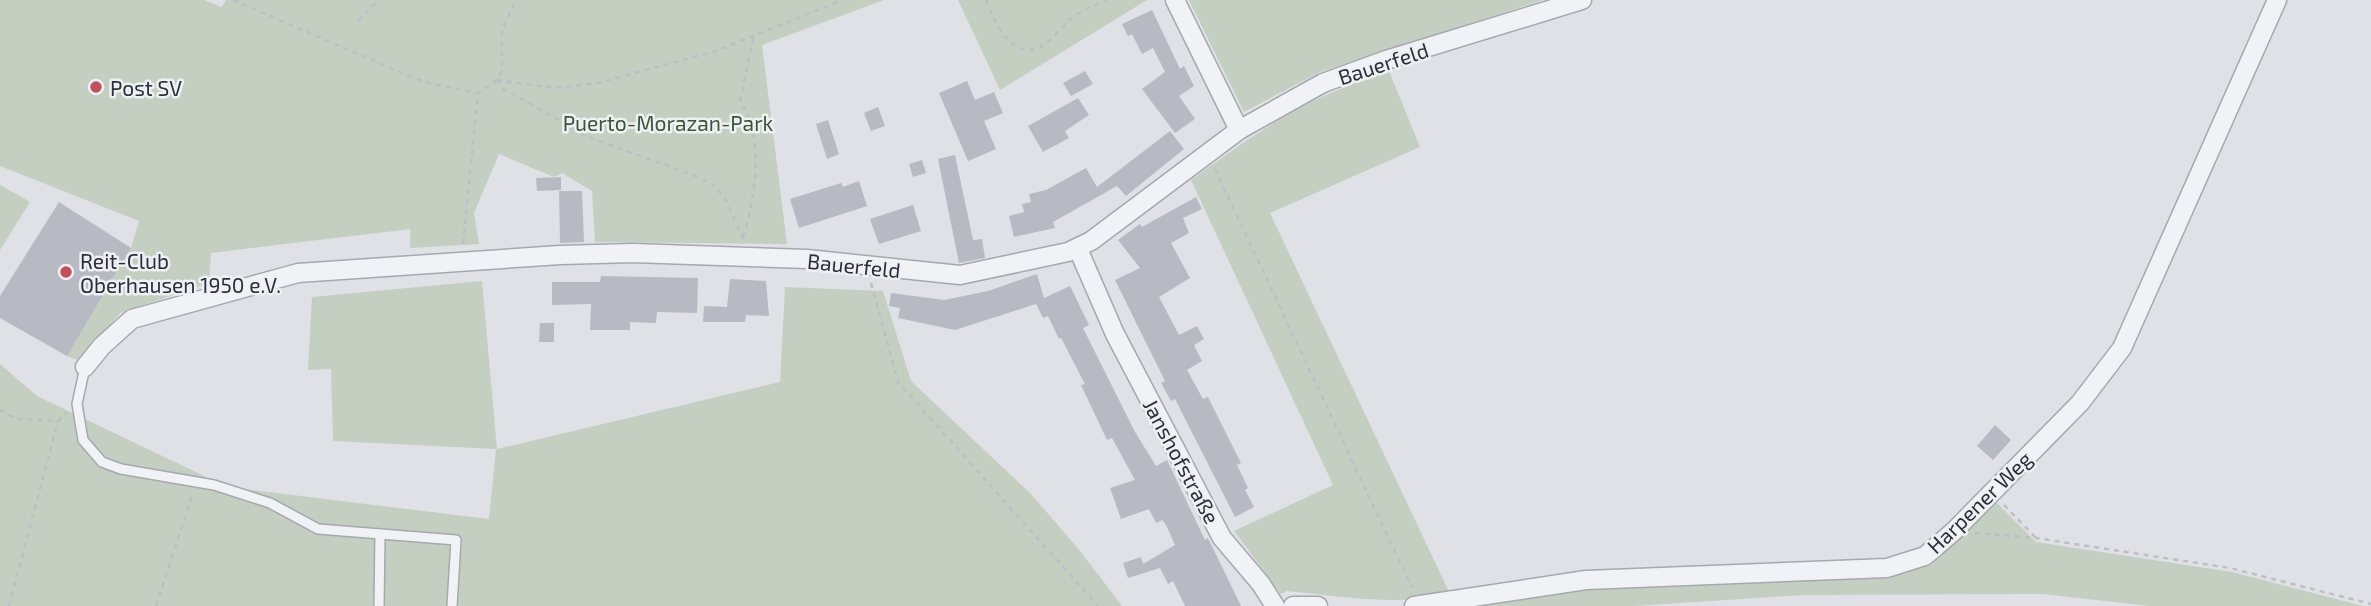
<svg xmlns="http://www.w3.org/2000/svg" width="2371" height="606" viewBox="0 0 2371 606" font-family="'Exo 2',sans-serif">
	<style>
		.green { fill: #c4cfc1 }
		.building { fill: #b7bac2 }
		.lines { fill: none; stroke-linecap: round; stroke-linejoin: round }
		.service-casing { stroke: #a5a8af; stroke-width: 12 }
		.minor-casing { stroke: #a5a8af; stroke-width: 21 }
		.path { stroke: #bdbfc5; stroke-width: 2.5; stroke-dasharray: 5 5; stroke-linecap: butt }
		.service { stroke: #f1f2f5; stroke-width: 9 }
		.minor { stroke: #f1f2f5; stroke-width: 18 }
		.poi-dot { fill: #be515b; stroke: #eef0f4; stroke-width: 2.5 }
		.labels { text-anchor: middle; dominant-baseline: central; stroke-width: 5; stroke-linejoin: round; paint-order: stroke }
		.street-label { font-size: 21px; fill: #2a2f3b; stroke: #eef0f4 }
		.poi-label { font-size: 21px; fill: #2a2f3b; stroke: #eef0f4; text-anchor: start }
		.park-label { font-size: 21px; fill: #3c5538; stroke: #eef0f4 }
	</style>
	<rect width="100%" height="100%" fill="#dfe1e6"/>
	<g class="green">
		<path d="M0 0H204L222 7 226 0H884L762 45 787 244 595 242 592 191 562 173 554 177 499 154 474 213 479 244 410 248V229L211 253 209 283 120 313 80 361 67 356 131 248 139 221 0 166Z"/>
		<path d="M958 0H1147L1000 90Z"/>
		<path d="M1189 0H1543L1320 72 1244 112Z"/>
		<path d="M1389 71 1420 147 1270 213 1451 596C1394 605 1343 597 1287 591L1281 594 1234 531 1333 485 1191 180C1237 147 1285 111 1338 90 1354 83 1372 77 1389 71Z"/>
		<path d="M0 185 30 202 0 250Z"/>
		<path d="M482 281 497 449 780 382 785 287 883 291 911 381 1031 494 1081 552 1122 606H0V364L37 396 227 487 489 519 496 449 333 441 331 369 308 370 312 297Z"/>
		<path d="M1994 500 2036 542 2232 572 2363 606H2149L2043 594 1803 595 1634 606H1470L1587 587 1886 574 1932 565Z"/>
	</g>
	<g class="building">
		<path d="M1152 10 1180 69 1184 66 1194 86 1179 96 1195 119 1175 133 1142 89 1165 72 1153 48 1142 54 1132 34 1128 36 1122 24Z"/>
		<path d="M1085 71 1093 84 1071 96 1063 83Z"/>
		<path d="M967 81 975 100 994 92 1003 113 984 121 996 149 968 161 939 93Z"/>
		<path d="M1078 98 1089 115 1065 131 1069 138 1043 152 1028 126Z"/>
		<path d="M878 107 885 126 871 131 864 113Z"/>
		<path d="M828 120 839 154 827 159 816 124Z"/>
		<path d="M1170 131 1184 149 1126 196 1117 186 1053 222 1055 228 1014 237 1009 216 1024 212 1022 204 1031 202 1029 194 1046 190 1086 168 1097 187Z"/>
		<path d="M955 155 973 240 982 239 985 258 959 263 938 159Z"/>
		<path d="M922 160 926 173 913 177 909 164Z"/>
		<path d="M561 177V190L537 191 536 178Z"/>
		<path d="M859 181 867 206 799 228 790 199 841 183 843 187Z"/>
		<path d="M559 191H582L584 242 560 243Z"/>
		<path d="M1196 197 1202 209 1183 218 1189 233 1171 243 1190 278 1159 297 1179 335 1197 326 1204 339 1194 345 1202 361 1187 370 1203 399 1208 397 1241 463 1237 465 1248 488 1245 490 1254 507 1235 517 1175 399 1171 401 1161 383 1165 381 1115 280 1140 268 1118 240 1140 224 1142 227Z"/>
		<path d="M59 202 131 248 67 356 0 318V296Z"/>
		<path d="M913 205 921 231 879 244 870 219Z"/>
		<path d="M1037 274 1044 298 1070 286 1089 325 1083 328 1135 432 1156 466 1167 460 1205 540 1208 538 1241 606H1185L1173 581 1168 584 1160 568 1128 578 1123 563 1141 557 1143 564 1175 545 1166 525 1162 520 1156 523 1149 509 1121 519 1110 488 1135 480 1112 438 1107 440 1081 385 1085 384 1061 338 1059 339 1048 316 1043 318 1036 304 955 330 898 318 900 308 889 306 891 293 944 300 988 291Z"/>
		<path d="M601 276 698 278 697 313 657 312 656 323 630 322V330H590L591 304 552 305V282H600Z"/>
		<path d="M730 279 766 281 769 316 746 315 745 322H703L704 306 727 307Z"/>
		<path d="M540 323H554V342H539Z"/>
		<path d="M1995 425 2011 440 1993 460 1977 446Z"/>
	</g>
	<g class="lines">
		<g class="service-casing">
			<g id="service">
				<path d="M85 367 77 404 83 440 102 462 121 469 214 485 270 503 318 529 456 540 452 606"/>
				<path d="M379 606 380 534"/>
			</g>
		</g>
		<g class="minor-casing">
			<g id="minor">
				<path d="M1175 0 1239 130"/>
				<path d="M1078 249 1115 334 1222 538 1261 584 1275 606"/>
				<path d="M85 367 102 346 132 319 298 273 560 255 633 253 807 259 960 275 1068 252 1091 241 1239 130 1323 83 1386 60 1582 0"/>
				<path d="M1293 606H1318"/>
				<path d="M1414 606 1586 580 1887 568 1925 556 1954 531 2080 403 2122 348 2277 0"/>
			</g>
		</g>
		<g class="path">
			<path d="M233 0 409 76 432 84 478 93"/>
			<path d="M986 0C994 19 1010 59 1038 48 1049 44 1059 30 1067 22 1079 12 1091 6 1106 0"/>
			<path d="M358 21 379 0"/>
			<path d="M497 80 555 88 598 83 713 52 843 0"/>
			<path d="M497 80 502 88 591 138 693 175 714 185 726 200 744 241"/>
			<path d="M1215 169 1412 588"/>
			<path d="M743 237C755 201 765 134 740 102L753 38"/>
			<path d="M463 244 478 93 497 80 502 70V31L516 0"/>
			<path d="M871 283 898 382 1098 606"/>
			<path d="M0 410 16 419 58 421 66 413"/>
			<path d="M2004 505 2036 538"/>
			<path d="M1975 533 2036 538 2230 568 2371 604"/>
			<path d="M9 606 58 421"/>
			<path d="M156 606 193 493"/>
		</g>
		<use href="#service" class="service"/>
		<use href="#minor" class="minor"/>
	</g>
	<g class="poi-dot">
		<circle cx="96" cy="87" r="7"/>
		<circle cx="66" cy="272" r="7"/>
	</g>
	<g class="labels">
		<g class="street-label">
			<text transform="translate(1383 63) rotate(-18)">Bauerfeld</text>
			<text transform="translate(854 265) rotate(6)">Bauerfeld</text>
			<text transform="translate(1182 461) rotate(62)">Janshofstraße</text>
			<text transform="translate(1979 502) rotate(-44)">Harpener Weg</text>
		</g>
		<g class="poi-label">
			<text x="110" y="87">Post SV</text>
			<text x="80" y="260">Reit-Club<tspan x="80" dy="24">Oberhausen 1950 e.V.</tspan></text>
		</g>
		<g class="park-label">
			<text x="668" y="122">Puerto-Morazan-Park</text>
		</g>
	</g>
</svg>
